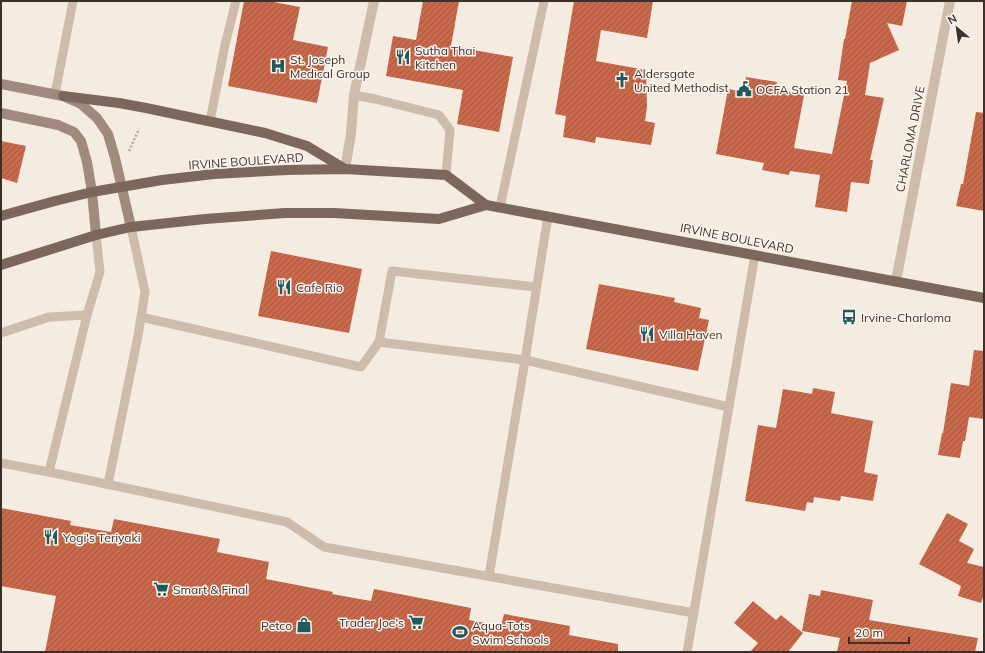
<svg xmlns="http://www.w3.org/2000/svg" width="985" height="653" viewBox="0 0 985 653" font-family="Mulish,sans-serif">
	<style>
		.building { fill: url(#building-hatch) }
		.lines { fill: none; stroke-linecap: round; stroke-linejoin: round }
		.path { stroke: #b9a596; stroke-width: 2.5; stroke-dasharray: 2 2; stroke-linecap: butt }
		.service { stroke: #cdbbac; stroke-width: 9 }
		.minor { stroke: #cdbbac; stroke-width: 10 }
		.secondary { stroke: #a18a7d; stroke-width: 10 }
		.primary { stroke: #7d675c; stroke-width: 10 }
		.labels { text-anchor: middle; dominant-baseline: central; stroke-width: 3; stroke-linejoin: round; paint-order: stroke }
		.poi-label { font-size: 12px; fill: #3b302b; stroke: #fbf5ee; text-anchor: start }
		.street-label { font-size: 12px; fill: #3b302b; stroke: #fbf5ee }
	</style>
	<defs>
		<pattern id="building-hatch" width="6" height="6" patternUnits="userSpaceOnUse"><rect width="6" height="6" fill="#c8694b"/><path d="M-1 1l2-2M0 6l6-6M5 7l2-2" fill="none" stroke="#a4573f"/></pattern>
	</defs>
	<rect width="100%" height="100%" fill="#f4ebe1"/>
	<g class="building">
		<path d="M244 1H268L300 7 293 40 328 47 317 103 228 86Z"/>
		<path d="M423 1H459L451 46 513 57 499 132 457 124 463 90 386 76 393 36 416 40Z"/>
		<path d="M574 1H653L647 38 601 30 596 61 646 70 647 107 645 121 655 123 651 145 596 137 595 143 563 137 566 116 555 114Z"/>
		<path d="M852 1H907L902 26 887 23 899 50 870 63 865 95 884 98 870 160H873L869 184 851 182 847 212 815 207 820 175 790 171 789 175 762 170 764 163 716 154 728 89 744 92 746 77 777 82 775 89 804 95 794 148 832 154 847 81 838 80 844 39H845Z"/>
		<path d="M976 112 984 113V211L956 206 961 184H963Z"/>
		<path d="M1 141 26 146 17 183 1 178Z"/>
		<path d="M271 251 362 269 349 333 258 316Z"/>
		<path d="M599 284 675 298 674 302 701 308 699 318 709 320 698 371 586 349Z"/>
		<path d="M974 350 984 351V419L969 417 965 441H963L960 458 938 455 942 433H943L951 383 969 386Z"/>
		<path d="M813 388 835 392 831 413 873 421 864 472 878 475 873 501 841 496 840 501 814 497 813 503 807 502 805 511 745 501 758 425 776 428 783 389 812 394Z"/>
		<path d="M1 508 71 521 70 525 111 532 114 519 220 539 217 552 269 562 266 579 333 592 332 594 371 601 374 589 471 608 469 620 501 626 504 614 570 626 569 635 618 644V652H45L56 596 1 586Z"/>
		<path d="M947 513 968 524 959 541 974 549 967 563 984 567V594L981 603 958 596 961 586 919 564Z"/>
		<path d="M821 590 873 600 869 620 978 638 975 652H837L840 638 802 631 809 594 820 596Z"/>
		<path d="M753 601 776 620 781 615 803 633 788 652H750L758 643 734 623Z"/>
	</g>
	<g class="lines">
		<path class="path" d="M129 151 139 129"/>
		<g class="service">
			<path d="M55 94 73 1"/>
			<path d="M354 95 375 99 439 115 450 130 446 175"/>
			<path d="M210 121 225 45 236 1"/>
			<path d="M500 207 544 1"/>
			<path d="M141 317 361 367 379 342 525 360 729 407"/>
			<path d="M1 333 49 317 87 315"/>
			<path d="M379 342 392 271 536 287"/>
			<path d="M1 463 49 472 287 522 324 547 694 613"/>
			<path d="M49 472 87 315 100 272 96 235"/>
			<path d="M108 484 138 336 145 292 131 227"/>
			<path d="M489 576 525 360 548 216"/>
			<path d="M687 652 755 255"/>
		</g>
		<g class="minor">
			<path d="M345 169 351 134 354 95 374 1"/>
			<path d="M896 281 950 1"/>
		</g>
		<g class="secondary">
			<path d="M1 84 63 96 81 104 97 118 108 134 115 158 131 227"/>
			<path d="M1 113 58 125 74 132 81 141 87 162 92 192 96 235"/>
		</g>
		<g class="primary">
			<path d="M63 96 119 103 146 108 265 133 307 146 345 169"/>
			<path d="M1 216 55 201 92 192 162 180 214 174 287 170 345 169 446 175 486 205 984 298"/>
			<path d="M1 265 96 235 131 227 205 219 285 213H334L439 219 486 205"/>
		</g>
	</g>
	<defs>
		<g id="restaurant-bare" transform="scale(1.2)"><path d="M-5-6h1v4h1v-4h1v4h1v-4h1v5L-1.5 .5V6h-2V.5L-5-1ZM5-6V6H3V1.5H1.5Q1.5-4 5-6Z" fill="#1f5a5e" stroke="#fbf5ee" stroke-width="2.5" paint-order="stroke"/></g>
		<g id="hospital-bare" transform="scale(1.2)"><path d="M-5-5h3v3.5h4V-5h3V5h-3V1.5h-4V5h-3Z" fill="#1f5a5e" stroke="#fbf5ee" stroke-width="2.5" paint-order="stroke"/></g>
		<g id="church-bare" transform="scale(1.2)"><path d="M-1.2-6h2.4v3.5h3.3v2.4h-3.3V6h-2.4V-.1h-3.3v-2.4h3.3Z" fill="#1f5a5e" stroke="#fbf5ee" stroke-width="2.5" paint-order="stroke"/></g>
		<g id="civic-bare" transform="scale(1.2)"><path d="M-.6-6.5H3V-4.5H.6V-3L4-1V1h2V6H-6V1h2V-1L-.6-3ZM-1.2 2.5V6h2.4V2.5Z" fill="#1f5a5e" stroke="#fbf5ee" stroke-width="2.5" paint-order="stroke"/></g>
		<g id="bus-bare" transform="scale(1.2)"><path d="M-5-6H5V4H4V6H2V4H-2V6H-4V4H-5ZM-3.5-4V0h7V-4ZM-3.5 1.2v1.5H-2V1.2ZM2 1.2v1.5H3.5V1.2Z" fill="#1f5a5e" stroke="#fbf5ee" stroke-width="2.5" paint-order="stroke"/></g>
		<g id="supermarket-bare" transform="scale(1.2)"><path d="M-6-5.5h2.5l.6 2H6L4.5 2H-2.5L-4.4-4H-6ZM-1.5 3.2a1.3 1.3 0 1 0 .1 0ZM3 3.2a1.3 1.3 0 1 0 .1 0Z" fill="#1f5a5e" stroke="#fbf5ee" stroke-width="2.5" paint-order="stroke"/></g>
		<g id="shop-bare" transform="scale(1.2)"><path d="M-5-2.5h2.3a2.7 3.5 0 0 1 5.4 0H5L5.5 6h-11ZM-1.5-2.5h3a1.5 2.3 0 0 0-3 0Z" fill="#1f5a5e" stroke="#fbf5ee" stroke-width="2.5" paint-order="stroke"/></g>
		<g id="stadium-bare" transform="scale(1.2)"><path d="M0-5a6.5 5 0 1 0 0 10a6.5 5 0 1 0 0-10ZM-3.5-1.8h7v3.6h-7Z" fill="#1f5a5e" stroke="#fbf5ee" stroke-width="2.5" paint-order="stroke"/></g>
	</defs>
	<g fill-rule="evenodd">
		<use href="#restaurant-bare" x="403" y="57"/>
		<use href="#hospital-bare" x="278" y="66"/>
		<use href="#church-bare" x="622" y="80"/>
		<use href="#civic-bare" x="744" y="89"/>
		<use href="#restaurant-bare" x="284" y="287"/>
		<use href="#bus-bare" x="849" y="317"/>
		<use href="#restaurant-bare" x="647" y="334"/>
		<use href="#restaurant-bare" x="51" y="537"/>
		<use href="#supermarket-bare" x="161" y="589"/>
		<use href="#supermarket-bare" x="416" y="622"/>
		<use href="#shop-bare" x="304" y="625"/>
		<use href="#stadium-bare" x="460" y="632"/>
	</g>
	<g class="labels">
		<g class="poi-label">
			<text x="415" y="50">Sutha Thai<tspan x="415" dy="14">Kitchen</tspan></text>
			<text x="290" y="59">St. Joseph<tspan x="290" dy="14">Medical Group</tspan></text>
			<text x="634" y="73">Aldersgate<tspan x="634" dy="14">United Methodist</tspan></text>
			<text x="756" y="89">OCFA Station 21</text>
			<text x="296" y="287">Cafe Rio</text>
			<text x="861" y="317">Irvine-Charloma</text>
			<text x="659" y="334">Villa Haven</text>
			<text x="63" y="537">Yogi's Teriyaki</text>
			<text x="173" y="589">Smart &amp; Final</text>
			<text x="404" y="622" text-anchor="end">Trader Joe's</text>
			<text x="292" y="625" text-anchor="end">Petco</text>
			<text x="472" y="625">Aqua-Tots<tspan x="472" dy="14">Swim Schools</tspan></text>
		</g>
		<g class="street-label">
			<text transform="translate(910 139) rotate(-79)">CHARLOMA DRIVE</text>
			<text transform="translate(246 161) rotate(-4)">IRVINE BOULEVARD</text>
			<text transform="translate(737 238) rotate(11)">IRVINE BOULEVARD</text>
		</g>
	</g>
	<rect width="985" height="653" fill="none" stroke="#3b302b" stroke-width="4"/>
	<g transform="translate(957 28) rotate(331)" stroke="#fbf5ee" stroke-width="3" paint-order="stroke">
	<path d="M0-3L7 15L0 10L-7 15Z" fill="#3b302b"/>
	<text y="-6" font-size="11" font-weight="bold" text-anchor="middle" fill="#3b302b">N</text>
	</g>
	<path d="M849 637v6h60v-6" fill="none" stroke="#3b302b" stroke-width="2"/>
	<text x="855" y="637" font-size="12" fill="#3b302b" stroke="#fbf5ee" stroke-width="3" paint-order="stroke">20 m</text>
</svg>
